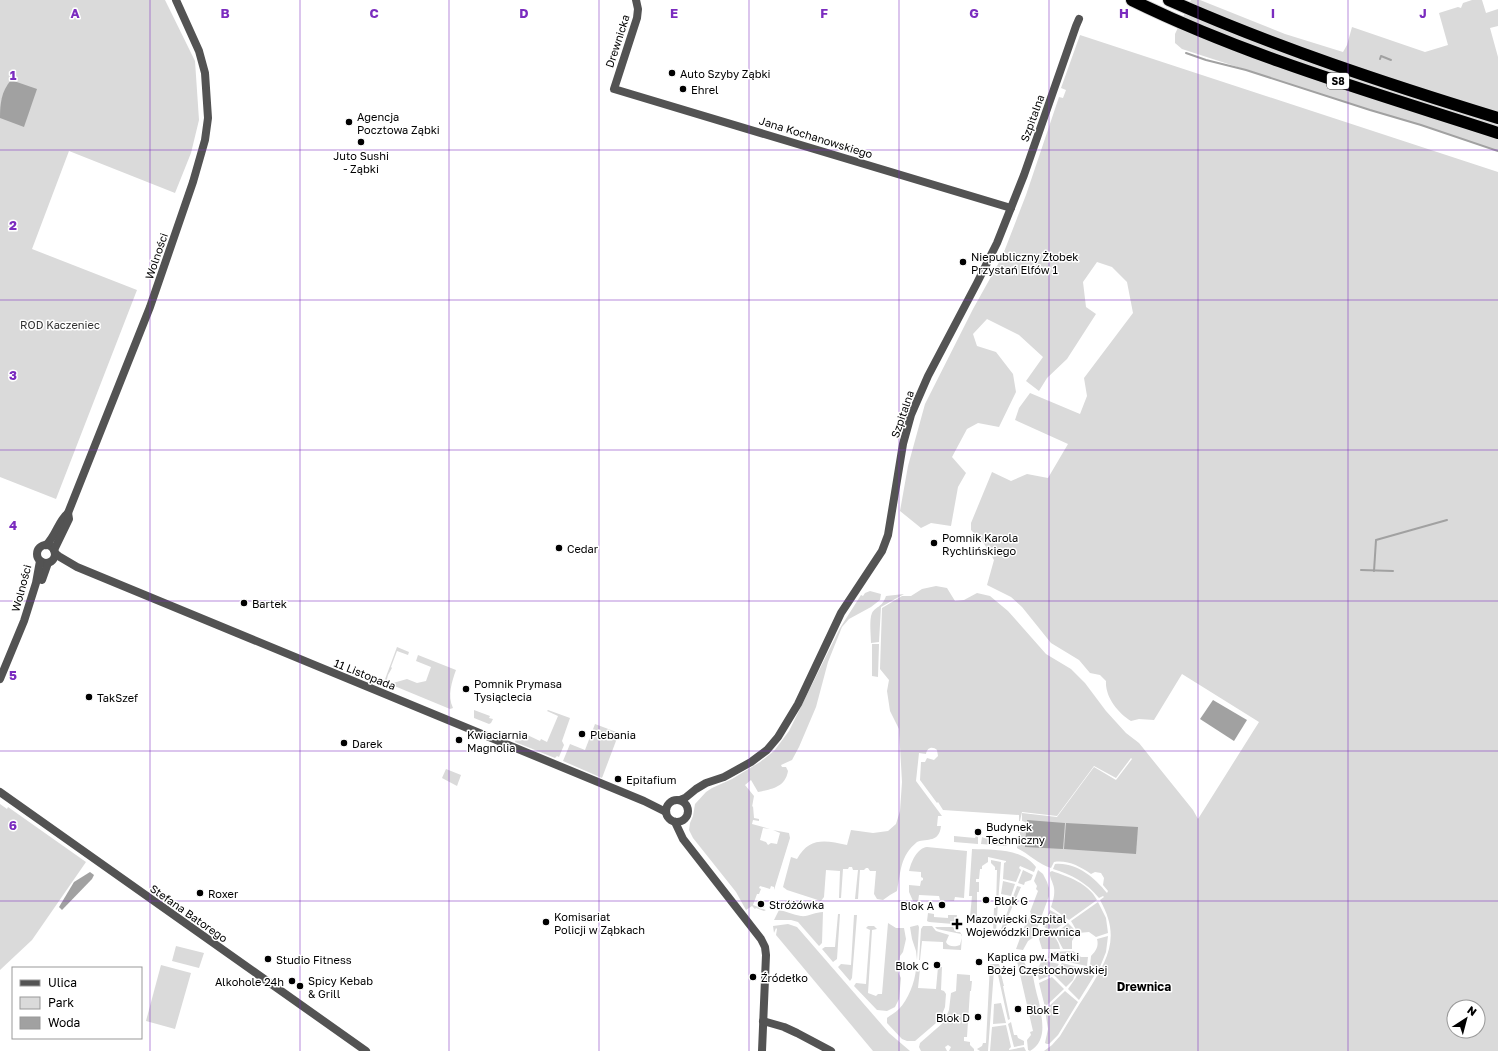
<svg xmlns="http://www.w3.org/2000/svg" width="1498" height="1051" viewBox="0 0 1498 1051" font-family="'Golos Text',sans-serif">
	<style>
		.green { fill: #dadada; fill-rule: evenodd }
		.water { fill: #a1a1a1 }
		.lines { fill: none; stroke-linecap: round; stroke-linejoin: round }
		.stream { stroke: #a1a1a1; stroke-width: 2 }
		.motorway-casing { stroke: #dbdbdb; stroke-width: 14 }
		.tertiary { stroke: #535353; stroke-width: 8 }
		.motorway { stroke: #000; stroke-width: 12 }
		.grid { fill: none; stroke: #7b2cbf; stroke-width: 1; stroke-opacity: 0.55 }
		.poi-dot { fill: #000; stroke: #fff; stroke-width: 1.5 }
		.labels { text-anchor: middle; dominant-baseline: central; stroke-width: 3; stroke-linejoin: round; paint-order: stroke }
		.shield { fill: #fff; stroke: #4c4c4c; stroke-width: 1 }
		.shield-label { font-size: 10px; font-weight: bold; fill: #000 }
		.street-label { font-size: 11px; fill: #000; stroke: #fff }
		.poi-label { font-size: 11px; fill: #000; stroke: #fff; text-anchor: start }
		.park-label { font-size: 11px; fill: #313131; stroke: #fff }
		.neighbourhood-label { font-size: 12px; font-weight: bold; fill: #000; stroke: #fff }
		.grid-label { font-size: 13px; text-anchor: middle; font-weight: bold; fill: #7b2cbf; stroke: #fff; stroke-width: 3; stroke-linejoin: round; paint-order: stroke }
	</style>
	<rect width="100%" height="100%" fill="#fff"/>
	<g class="green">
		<path d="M0 0H165L195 61 199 120 191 153 175 193 69 151 32 249 137 290 56 499 0 477Z"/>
		<path d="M1191 0H1200L1285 34 1343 52 1347 45 1352 27 1425 52 1448 45 1439 13 1458 7 1461 8 1463 3 1472 0H1482L1486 13 1498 9V26L1490 28 1498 57V151L1421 125 1363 108 1182 49 1175 43V34Z"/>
		<path d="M1080 35 1498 172V1051H1044L1052 1045 1060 1036C1069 1021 1078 1006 1088 991 1108 959 1121 937 1100 900L1104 897 1103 896 1099 898C1086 882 1072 875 1053 869L1055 864C1076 862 1094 877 1107 893L1108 891 1103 885 1104 878 1101 873 1095 872 1091 874C1079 866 1068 860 1054 862L1051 868C1038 864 1029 854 1017 848L1018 841H1020V833H1018V826H1025V822L1022 821V813L1057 817 1094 767 1116 780 1132 759 1131 758 1116 778 1094 766 1057 816 1022 812 1020 821H1019V815L943 810 938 802 937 803 920 780 921 762H925L927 758 934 760 938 756 937 750C933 746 927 747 926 754L919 753 916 781 942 816H938L937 826H941C939 843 928 838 917 842 900 856 901 871 897 891L890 895 883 900 877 899 874 894 876 871H870L868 868H866L864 870H860L858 899H855L858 870H853L852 867H849L848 869H843L841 898H839L840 871 826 870 824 897 821 901 787 890 783 887 791 857 797 859C809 837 825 840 847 845L851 830 873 833 888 831 896 824 900 811 902 782 899 729 890 711 887 691 889 680 880 669 882 608 902 596H911L922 589 936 586 947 588 955 601 964 600 977 593 990 596 1008 611 1046 654 1071 669 1085 683 1106 711 1126 733 1139 743 1193 810 1198 819 1259 722 1182 674 1154 720 1139 719 1131 721C1118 713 1105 697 1106 681L1100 675 1090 673 1079 660 1051 643 1022 607 1011 597 987 585 994 560 983 542 971 530V523L992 472 1011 481 1027 474 1048 478 1068 444 1015 420 1019 408 1030 393 1080 414 1087 396 1084 378 1133 313 1127 282 1112 267 1097 262 1083 282 1086 307 1096 314 1067 359 1047 378 1039 391 1026 381 1043 357 1019 335 987 319 973 334 977 346 996 352 1013 374 1016 392 999 427 978 423 967 429 952 457 966 473 958 487 951 526 931 523 921 528 900 511 908 466 925 404 973 309 1002 257 1026 195 1059 97 1063 98 1066 90 1061 88ZM1454 1007H1478V1031H1454Z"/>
		<path d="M870 591 881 594 880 600 871 607 849 619 842 627 828 662 816 707 799 747 792 760 781 765 782 767H786L788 771C785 788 771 789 758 792L751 780 745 785 754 796 752 807 753 806 754 818 759 819V821L753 820 752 824 770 829 763 828 760 840 766 842 768 845 771 843 777 844 780 833 773 830 789 833 790 838 774 890V887L771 886 770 889 760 886 759 888 761 889 759 894H757L753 905 766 910 764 911 756 908 755 909 752 906 746 910 736 892 693 838 689 830 690 823 693 816 695 804 706 792 712 788 732 779 760 762 774 751 789 731 840 628 861 595 863 596 865 593Z"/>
		<path d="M904 594 881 607 879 642 871 643C871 636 869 619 872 613 877 605 882 608 886 596Z"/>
		<path d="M872 644H879L878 677 872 676Z"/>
		<path d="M397 647 409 652 408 655 397 651 391 667 392 668 388 675 386 683 384 682Z"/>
		<path d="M418 655 456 670C452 681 447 696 453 708L450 709 392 685 393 683 407 679 417 683 426 681 431 667 416 661Z"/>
		<path d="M474 710 490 716 489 718 493 719 491 723 489 724 474 718Z"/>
		<path d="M548 710 570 718 562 741 564 745 559 757 557 756 555 758 515 742 519 731 540 741 541 739 547 742 558 716 547 711Z"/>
		<path d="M595 724 619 733 602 778 563 761 570 744 585 750Z"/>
		<path d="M446 769 461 775 457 786 442 778Z"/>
		<path d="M0 804 7 809 8 807 86 862 32 940 0 970Z"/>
		<path d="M954 836 975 838 976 836 978 837V844L954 842Z"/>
		<path d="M982 837 984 838 1008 840 1010 842 1006 846 981 844Z"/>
		<path d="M927 847 967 851 964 898 955 897 954 901 940 900 939 896 919 895 918 902 913 901 909 892V885L920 886 921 881 923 880V878L921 877V872L909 871C911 862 917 848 927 847Z"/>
		<path d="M972 849C994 850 1021 848 1036 867L1034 872 1020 866 1019 868 1021 870 1016 882 1003 879 1004 863 1006 862V861L988 857V862L982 866V869H980L979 879H976V882H979V892H977V918L970 917 972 896H969Z"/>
		<path d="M991 860 1001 862 996 931H993L994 908H996L997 870H995V867L991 863Z"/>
		<path d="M1023 870 1033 875 1031 880 1025 882 1024 885 1018 883Z"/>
		<path d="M1038 870 1043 874 1047 882 1049 888V896L1034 937 1028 941 1023 950 1016 949 1025 925 1026 926 1031 913 1030 912 1038 891 1036 889 1037 886 1034 881Z"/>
		<path d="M1052 871C1069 877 1088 883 1097 900L1069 920 1051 907C1053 901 1055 895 1054 888 1053 882 1049 877 1050 872Z"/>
		<path d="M1003 881 1015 884 1011 896 1001 894Z"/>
		<path d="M1017 886 1021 887 1007 919H1009L1004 931 1001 929Z"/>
		<path d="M1098 902 1106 918 1108 933 1096 937 1089 932 1078 933 1071 921Z"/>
		<path d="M779 910C786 911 793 915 801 916 808 917 815 912 823 912L822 943 819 946 798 922 791 920H774Z"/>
		<path d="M1050 910 1059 915 1067 921 1052 932 1043 926Z"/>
		<path d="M928 913 934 914V917L948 918V915H957L956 921 953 924 929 922 927 921Z"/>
		<path d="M838 914H840L837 959 833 962 822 949 825 947H835Z"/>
		<path d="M854 915H857L852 978 850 981 838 967 841 964 851 965Z"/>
		<path d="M888 923 896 928H904L906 939 903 952 900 956 898 972 901 978 899 999 895 1007 887 1011 877 1010 854 986 856 983 866 984 870 930 866 928 868 926H874L877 929 872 930 868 993 876 996 878 994H882Z"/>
		<path d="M1068 923 1073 928 1076 934 1072 941V949H1063L1055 934Z"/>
		<path d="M788 924 797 927 889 1033 910 1051H873L776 935 777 929 776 928 774 933 773 926Z"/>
		<path d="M918 925 919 927 917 960 916 951 912 939 910 927Z"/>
		<path d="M923 926H932L936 931 949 935 946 942C948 947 955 947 960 945L962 937 961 934 937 929 935 927H953L956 932H960L962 935 961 950 943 949V942L922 941 920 960H919L921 929Z"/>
		<path d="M1042 930C1051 931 1059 940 1060 949H1042L1039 939Z"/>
		<path d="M1108 936 1106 952 1100 967 1090 966 1091 956C1096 951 1099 946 1097 939Z"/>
		<path d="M176 946 204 953 199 968 172 961Z"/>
		<path d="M1073 951 1081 957H1088L1087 966 1048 958 1049 952Z"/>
		<path d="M1016 957H1022L1026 966 1032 971C1034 982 1036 992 1039 1002 1042 1020 1048 1040 1030 1051L1028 1050 1027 1040 1031 1035 1030 1032 1033 1031Z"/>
		<path d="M1042 960 1059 964 1051 975 1039 980 1037 970Z"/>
		<path d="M1062 963 1078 967 1073 980 1066 987 1054 975Z"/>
		<path d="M990 964H999L1001 971 994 970 988 1051H980L977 1049 982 1046 983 1043H986Z"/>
		<path d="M161 965 191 973 175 1029 146 1021Z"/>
		<path d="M938 967H942L941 990 944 991 946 994 945 1007 941 1017 936 1023 915 1041H907L902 1039 887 1023V1018C890 1015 895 1013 899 1009 908 1000 915 982 916 969H920L918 988 936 989Z"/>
		<path d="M1081 967 1096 969 1097 971 1079 1000 1068 989 1075 979Z"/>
		<path d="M957 974 970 975V981H972L971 991H970L967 1037H964V1041L970 1042V1045L974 1049V1051H949L951 1047 948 1045 945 1047 947 1051H921L919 1047 920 1043 944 1022 949 1010 951 993 956 991Z"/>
		<path d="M1001 974 1004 986H1003L1010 1019 1008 1020 998 975Z"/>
		<path d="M1052 977 1064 989 1045 1007 1039 983Z"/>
		<path d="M1065 991 1078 1002 1058 1035 1049 1044H1047L1045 1043 1048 1029 1045 1010Z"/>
		<path d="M1001 1003 1006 1023 993 1024 994 1004Z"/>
		<path d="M1011 1022 1014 1035H1017L1018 1038 1024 1041V1045L1014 1047 1008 1024Z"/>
		<path d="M1006 1025 1011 1047 1009 1049V1050L1024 1047 1026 1051H990L992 1027Z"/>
	</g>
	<g class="water">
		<path d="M11 80 37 89 24 127 0 118C0 104 1 92 11 80Z"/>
		<path d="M1213 700 1247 720 1234 741 1200 719Z"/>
		<path d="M1027 820 1065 823 1063 849 1025 847Z"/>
		<path d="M1066 823 1138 827 1136 854 1064 849Z"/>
		<path d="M90 872 94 875 92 879 62 910 59 907 74 882Z"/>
	</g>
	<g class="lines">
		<g class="stream">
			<path d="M1186 53 1206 60 1246 70 1370 110 1421 125 1498 151"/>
			<path d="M1380 59 1381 56 1391 60"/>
			<path d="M1361 570 1393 571"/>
			<path d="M1374 571 1376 540 1447 520"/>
		</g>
		<g class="motorway-casing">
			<g id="motorway">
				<path d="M1132 0C1248 57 1375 93 1498 133"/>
				<path d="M1169 0C1275 47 1387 84 1498 118"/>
			</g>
		</g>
		<g class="tertiary">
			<path d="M636 0 638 9 637 18 614 89 1011 208"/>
			<circle cx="46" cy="554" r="9"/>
			<path d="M46 545C56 536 58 521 68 513"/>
			<path d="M54 550 69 519 68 513 150 307 193 182 205 140 208 118 205 73 199 51 176 0"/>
			<path d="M55 553 60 557 77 567 644 801 666 812"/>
			<path d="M42 580 48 563"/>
			<path d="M0 679 24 621 36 583 40 561"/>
			<path d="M0 792 366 1051"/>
			<circle cx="677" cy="811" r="11"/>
			<path d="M680 800 685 798 696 789 706 783 724 777 751 762 767 750 778 737 798 704 841 613 882 551 888 535 903 444 911 415 928 376 977 283 997 243 1024 175 1076 26 1079 19"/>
			<path d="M675 822 683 839 761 939 765 947 766 955 762 1051"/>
			<path d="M763 1021 784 1027 797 1033 831 1051"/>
		</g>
		<use href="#motorway" class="motorway"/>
	</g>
	<path class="grid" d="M150 0V1051M300 0V1051M449 0V1051M599 0V1051M749 0V1051M899 0V1051M1049 0V1051M1198 0V1051M1348 0V1051M0 150H1498M0 300H1498M0 450H1498M0 601H1498M0 751H1498M0 901H1498"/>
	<g class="poi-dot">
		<circle cx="672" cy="73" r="4"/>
		<circle cx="683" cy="89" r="4"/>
		<circle cx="349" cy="122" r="4"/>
		<circle cx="361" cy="142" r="4"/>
		<circle cx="963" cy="262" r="4"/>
		<circle cx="934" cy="543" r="4"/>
		<circle cx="559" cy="548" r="4"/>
		<circle cx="244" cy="603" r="4"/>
		<circle cx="466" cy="689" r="4"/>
		<circle cx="89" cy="697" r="4"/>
		<circle cx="582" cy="734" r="4"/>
		<circle cx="459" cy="740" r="4"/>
		<circle cx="344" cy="743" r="4"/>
		<circle cx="618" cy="779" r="4"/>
		<circle cx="978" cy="832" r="4"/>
		<circle cx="200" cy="893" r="4"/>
		<circle cx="986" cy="900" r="4"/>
		<circle cx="761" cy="904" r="4"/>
		<circle cx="942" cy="905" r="4"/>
		<circle cx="546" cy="922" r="4"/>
		<path d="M955 918h4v4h4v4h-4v4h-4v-4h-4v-4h4z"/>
		<circle cx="268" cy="959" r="4"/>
		<circle cx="979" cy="962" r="4"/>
		<circle cx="937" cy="965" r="4"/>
		<circle cx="753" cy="977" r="4"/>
		<circle cx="292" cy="981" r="4"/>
		<circle cx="300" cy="986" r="4"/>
		<circle cx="1018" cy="1009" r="4"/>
		<circle cx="978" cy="1017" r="4"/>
	</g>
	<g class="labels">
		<rect class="shield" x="1327" y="73" width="22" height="16" rx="3"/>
		<g class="shield-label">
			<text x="1338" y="81">S8</text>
		</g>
		<g class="street-label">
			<text transform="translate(617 41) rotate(-72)">Drewnicka</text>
			<text transform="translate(1032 118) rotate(-70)">Szpitalna</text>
			<text transform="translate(816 137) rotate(17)">Jana Kochanowskiego</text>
			<text transform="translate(156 256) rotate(-71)">Wolności</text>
			<text transform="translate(902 414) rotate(-71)">Szpitalna</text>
			<text transform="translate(21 588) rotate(-75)">Wolności</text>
			<text transform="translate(365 674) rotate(22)">11 Listopada</text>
			<text transform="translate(189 913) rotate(35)">Stefana Batorego</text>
		</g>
		<g class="poi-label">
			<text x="680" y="73">Auto Szyby Ząbki</text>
			<text x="691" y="89">Ehrel</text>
			<text x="357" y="116">Agencja<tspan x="357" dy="13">Pocztowa Ząbki</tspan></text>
			<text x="361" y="155" text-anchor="middle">Juto Sushi<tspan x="361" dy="13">- Ząbki</tspan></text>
			<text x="971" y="256">Niepubliczny Żłobek<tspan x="971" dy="13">Przystań Elfów 1</tspan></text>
			<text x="942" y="537">Pomnik Karola<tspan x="942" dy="13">Rychlińskiego</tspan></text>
			<text x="567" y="548">Cedar</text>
			<text x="252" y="603">Bartek</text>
			<text x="474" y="683">Pomnik Prymasa<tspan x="474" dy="13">Tysiąclecia</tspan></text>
			<text x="97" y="697">TakSzef</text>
			<text x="467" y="734">Kwiaciarnia<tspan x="467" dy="13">Magnolia</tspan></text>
			<text x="590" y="734">Plebania</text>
			<text x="352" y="743">Darek</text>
			<text x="626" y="779">Epitafium</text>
			<text x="986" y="826">Budynek<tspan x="986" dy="13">Techniczny</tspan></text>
			<text x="208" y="893">Roxer</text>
			<text x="994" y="900">Blok G</text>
			<text x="769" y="904">Stróżówka</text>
			<text x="934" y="905" text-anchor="end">Blok A</text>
			<text x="554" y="916">Komisariat<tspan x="554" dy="13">Policji w Ząbkach</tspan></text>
			<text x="966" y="918">Mazowiecki Szpital<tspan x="966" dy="13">Wojewódzki Drewnica</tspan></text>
			<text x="987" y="956">Kaplica pw. Matki<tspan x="987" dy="13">Bożej Częstochowskiej</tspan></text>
			<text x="276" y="959">Studio Fitness</text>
			<text x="929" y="965" text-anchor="end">Blok C</text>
			<text x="761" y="977">Źródełko</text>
			<text x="308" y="980">Spicy Kebab<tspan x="308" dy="13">&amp; Grill</tspan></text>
			<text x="284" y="981" text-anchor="end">Alkohole 24h</text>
			<text x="1026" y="1009">Blok E</text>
			<text x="970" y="1017" text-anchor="end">Blok D</text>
		</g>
		<g class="park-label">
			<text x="60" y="324">ROD Kaczeniec</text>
		</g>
		<g class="neighbourhood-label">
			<text x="1144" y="986">Drewnica</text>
		</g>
	</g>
	<g class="grid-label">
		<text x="75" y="18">A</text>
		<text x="225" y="18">B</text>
		<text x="374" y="18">C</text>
		<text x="524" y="18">D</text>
		<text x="674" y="18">E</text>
		<text x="824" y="18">F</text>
		<text x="974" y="18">G</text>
		<text x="1124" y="18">H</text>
		<text x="1273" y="18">I</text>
		<text x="1423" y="18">J</text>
		<text x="13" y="80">1</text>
		<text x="13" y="230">2</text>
		<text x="13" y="380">3</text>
		<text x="13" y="530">4</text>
		<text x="13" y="680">5</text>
		<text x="13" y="830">6</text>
	</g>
	<rect x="12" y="967" width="130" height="72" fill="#ffffff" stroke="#999999"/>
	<rect x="20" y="980" width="20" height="6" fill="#535353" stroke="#999999"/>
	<text x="48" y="987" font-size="12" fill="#000000">Ulica</text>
	<rect x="20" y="997" width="20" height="12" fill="#dadada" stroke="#999999"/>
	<text x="48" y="1007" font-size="12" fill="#000000">Park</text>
	<rect x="20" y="1017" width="20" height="12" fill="#a1a1a1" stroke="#999999"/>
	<text x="48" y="1027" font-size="12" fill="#000000">Woda</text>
	<g transform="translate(1466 1019) rotate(36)"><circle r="19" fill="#ffffff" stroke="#999999"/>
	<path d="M0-3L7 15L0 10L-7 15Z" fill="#000000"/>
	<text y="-6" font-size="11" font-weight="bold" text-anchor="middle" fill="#000000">N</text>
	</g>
</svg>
